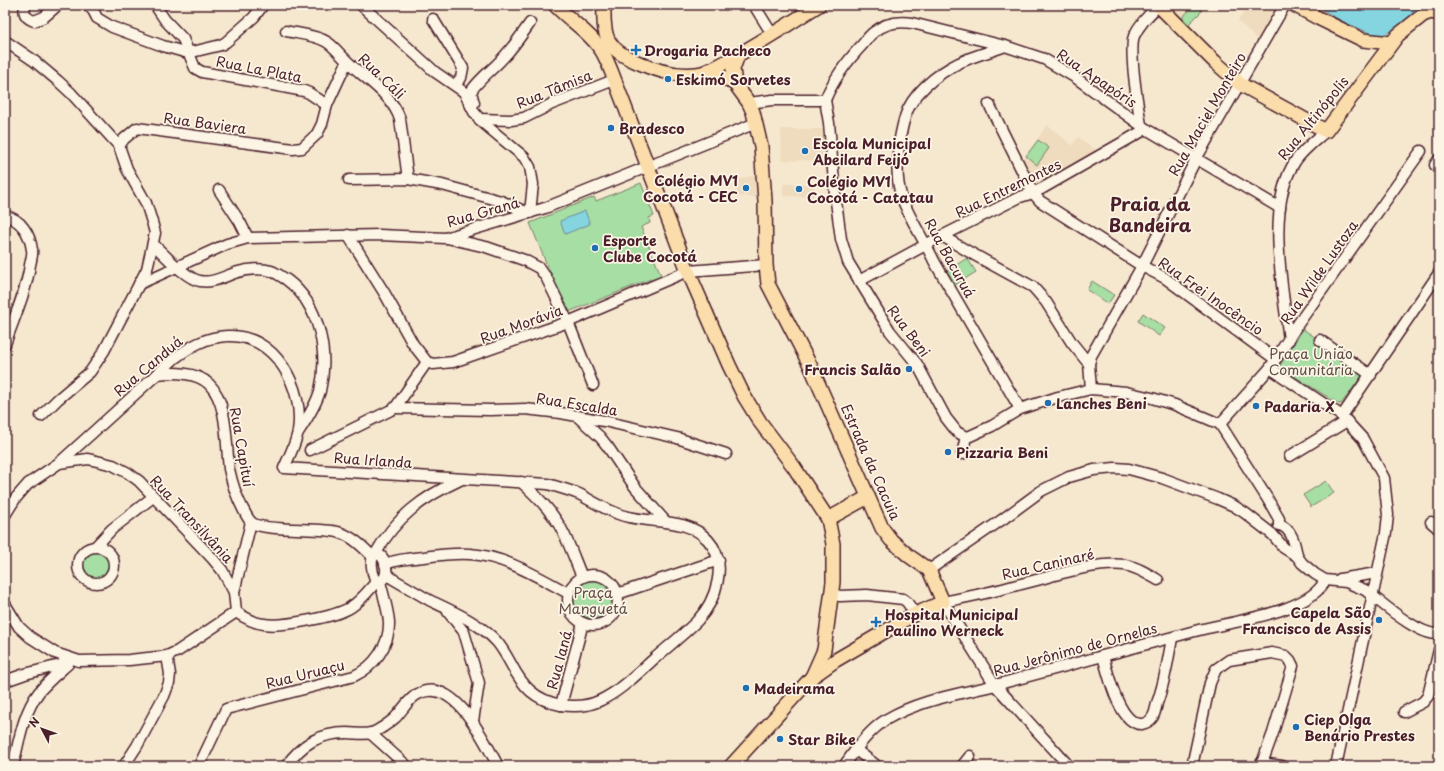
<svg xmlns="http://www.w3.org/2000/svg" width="1444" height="771" viewBox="0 0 1444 771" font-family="'Playpen Sans',sans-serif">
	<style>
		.built { fill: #efdbbd }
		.green { fill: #a6dea3; stroke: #787e67 }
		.water { fill: #85d5e1; stroke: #6d8c98 }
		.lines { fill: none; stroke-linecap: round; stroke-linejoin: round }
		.minor-casing { stroke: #4a1f2b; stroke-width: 13 }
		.major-casing { stroke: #4a1f2b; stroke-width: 16 }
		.minor { stroke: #fcf5e5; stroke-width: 10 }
		.major { stroke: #faddab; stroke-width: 13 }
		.poi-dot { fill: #1f6fb2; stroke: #fcf5e5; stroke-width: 1.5 }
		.labels { text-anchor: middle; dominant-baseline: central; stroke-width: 3.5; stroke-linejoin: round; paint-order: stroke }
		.poi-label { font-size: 14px; font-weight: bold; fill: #4a1f2b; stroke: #fcf5e5; text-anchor: start }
		.street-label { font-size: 14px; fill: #4a1f2b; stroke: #fcf5e5 }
		.park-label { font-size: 14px; fill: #614f49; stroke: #fcf5e5 }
		.district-label { font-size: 18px; font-weight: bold; fill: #4a1f2b; stroke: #fcf5e5 }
	</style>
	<rect width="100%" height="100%" fill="#f6e8cf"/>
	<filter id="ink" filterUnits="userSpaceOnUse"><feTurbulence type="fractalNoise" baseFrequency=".025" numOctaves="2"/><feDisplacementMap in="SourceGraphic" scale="8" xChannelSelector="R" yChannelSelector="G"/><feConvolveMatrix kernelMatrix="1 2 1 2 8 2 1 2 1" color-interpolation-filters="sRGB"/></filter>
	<g filter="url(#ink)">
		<g class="built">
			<path d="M1175 5H1208L1188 25 1173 8Z"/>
			<path d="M1249 5H1277L1258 40 1238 21Z"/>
			<path d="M1047 125 1072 145 1078 137 1097 151 1046 183 1039 184 1034 181 1023 160Z"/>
			<path d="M781 129H825L829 161 782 160Z"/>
			<path d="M755 175 756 197 737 196 736 180Z"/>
			<path d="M783 184H814V197L783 196Z"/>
		</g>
		<g class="green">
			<path d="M1194 5H1197L1202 11 1188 25 1182 18Z"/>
			<path d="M1038 140 1049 148 1037 165 1026 156Z"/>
			<path d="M641 183 654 216 649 218 650 223 641 227 661 275 566 313 530 223 594 197 596 201Z"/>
			<path d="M967 258 976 272 955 285 947 271Z"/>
			<path d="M1092 281 1114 295 1108 304 1087 290Z"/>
			<path d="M1143 313 1165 328 1159 336 1138 321Z"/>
			<path d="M1303 329 1365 372 1341 404H1339L1279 367Z"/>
			<path d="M1326 481 1334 493 1311 507 1303 495Z"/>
			<circle cx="96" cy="565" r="16"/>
			<circle cx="593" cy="600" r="23"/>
		</g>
		<g class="water">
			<path d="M1317 5H1425C1414 15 1393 35 1378 35 1374 35 1368 32 1363 30 1345 23 1332 17 1317 5Z"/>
			<path d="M585 211 590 224 565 234 560 221Z"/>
		</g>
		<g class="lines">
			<g class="minor-casing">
				<g id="minor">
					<path d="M87 5 93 10 97 18 112 27 163 46 188 53 221 45 226 42 254 17 263 5"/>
					<path d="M155 5 165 20 183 39 195 68 202 72 304 91 309 93 327 105"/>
					<path d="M361 5 435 72 464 92 474 112 482 122 524 157 530 167 533 184 530 213"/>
					<path d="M754 5 772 34"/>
					<path d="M25 6C23 14 26 18 34 21L44 17 58 5"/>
					<path d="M433 19 463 68 461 78 455 85"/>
					<path d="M286 31C299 34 316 35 327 42 335 47 340 55 347 61 366 80 391 93 400 119L408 179"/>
					<path d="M5 41 33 60 58 81 71 93 119 146 127 169 146 203 152 222 155 233 147 269 104 351 90 372 58 399 41 416"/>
					<path d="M1005 46C993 51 980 54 968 59 945 68 919 87 908 109 903 120 901 132 899 144 897 161 896 182 902 198 910 220 924 239 934 261L1020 409"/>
					<path d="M825 100 829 123 835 194 841 239 848 262 890 331 917 364 946 418 957 432 966 437 970 436 992 426 1020 409 1058 397 1091 389 1126 392 1152 398 1175 405 1220 424 1267 498 1279 519V525"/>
					<path d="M825 100C833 80 848 60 863 44 866 40 870 35 874 32 885 23 899 21 912 23L1005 46 1044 59 1076 78 1146 129 1280 208"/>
					<path d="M474 103 471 92C475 83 493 69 501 60 512 49 521 36 530 23"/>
					<path d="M749 103 772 100H825"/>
					<path d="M989 104 1033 193 1040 201 1142 266 1165 278 1275 359"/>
					<path d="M479 119 511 120 524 118 552 104 614 80"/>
					<path d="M1141 125C1138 107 1129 51 1134 36 1140 23 1149 15 1159 5"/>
					<path d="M119 146 124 139 137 128 293 149 302 148 317 134 322 124 327 105 347 62"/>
					<path d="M1435 165 1439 159"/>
					<path d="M349 180 408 179 442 185 501 201 528 213"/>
					<path d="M219 190 240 222 248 238"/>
					<path d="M5 216C21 219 30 234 32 250 33 254 31 260 30 265 26 292 14 318 5 344"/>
					<path d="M348 235 385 294 413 344 427 362 433 364 453 362 568 322 688 271 766 265"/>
					<path d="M942 236 971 253 1033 287 1046 302 1072 343 1089 364 1091 389"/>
					<path d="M447 238 486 247 524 260 539 268 546 277 568 322 593 385"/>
					<path d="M153 244C164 254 186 279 200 281 213 284 227 275 238 272 248 269 262 268 271 271 277 273 282 277 287 280 320 305 329 353 320 391 316 405 307 419 299 431"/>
					<path d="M859 281 942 236 1020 197 1033 193 1043 188 1146 129"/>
					<path d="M139 284 227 244 248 238 380 235 445 238 545 208 756 123"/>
					<path d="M1289 340C1283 288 1265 205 1296 160 1304 149 1316 140 1326 131"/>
					<path d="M1320 340 1371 375"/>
					<path d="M1089 364 1091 356 1142 266 1196 159 1285 5"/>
					<path d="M1270 368 1342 416 1363 439 1384 478 1388 515 1386 533 1336 766"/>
					<path d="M157 374C173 372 197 372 209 384 228 402 226 445 229 469 232 483 236 496 243 509 245 513 248 519 251 522 261 532 320 527 338 532 352 536 362 546 372 556"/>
					<path d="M395 408 490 410 525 409 561 413 604 421 677 438 726 454"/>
					<path d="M577 416 600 437 608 447 635 487 666 522"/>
					<path d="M1342 416 1439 273"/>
					<path d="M1220 424 1270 368 1298 324 1421 151"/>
					<path d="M310 450 395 408 427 362"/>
					<path d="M962 454 966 437"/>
					<path d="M1290 456 1347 421"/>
					<path d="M59 463 175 358C191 346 206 337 227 336 275 333 305 389 298 431 296 443 289 457 284 468L548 484C558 487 569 490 579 494 594 502 609 512 625 516 652 524 687 517 708 540 729 563 716 601 697 621 684 634 669 646 655 658 638 673 621 691 599 701 588 706 574 707 561 705 535 700 523 687 511 664 507 657 503 649 497 642 480 623 452 611 429 600 417 593 405 586 393 579L386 573"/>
					<path d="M521 482C538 497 554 513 564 534 571 548 576 563 582 577"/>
					<path d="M5 515 15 499 28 484 59 463 88 459 101 462 113 465 128 473 139 481 212 558 222 570 234 592 236 612"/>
					<path d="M1431 522 1439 529"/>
					<path d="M1279 525C1292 528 1295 544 1297 556"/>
					<path d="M96 546 112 529 153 497"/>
					<circle cx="96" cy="565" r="18"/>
					<path d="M376 553C396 517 423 497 460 480"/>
					<path d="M376 553C385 556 388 568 385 577L380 582 375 579C372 572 369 558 376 553Z"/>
					<path d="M385 564C398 559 411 558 424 557 439 555 455 553 470 554 505 556 538 577 568 593"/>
					<path d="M929 570 1003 519 1041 491 1069 477 1094 470 1115 468 1129 469 1162 478 1218 499 1234 506 1245 513 1272 534 1284 548 1297 556 1302 563 1315 574 1325 580 1346 582 1365 590C1381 602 1418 636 1439 634"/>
					<circle cx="593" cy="600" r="25"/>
					<path d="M1340 579 1377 573"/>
					<path d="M234 592 251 522"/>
					<path d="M617 594 719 560"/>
					<path d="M831 594 840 596 867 595 903 599 907 602 915 614"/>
					<path d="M5 604 19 627 30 637 55 653 79 661 129 660 167 656 178 651 236 612"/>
					<path d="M236 612C245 618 254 623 264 624 282 627 336 617 351 607 362 600 369 590 377 581"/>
					<path d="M448 612 464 632 479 683 473 721"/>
					<path d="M1103 656C1108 673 1119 725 1142 724 1146 723 1150 721 1152 718 1155 714 1156 708 1157 703 1165 682 1168 660 1172 638"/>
					<path d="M5 681 25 674 68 663"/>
					<path d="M561 705 583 623"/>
					<path d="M1404 712 1423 702 1428 696 1439 650"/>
					<path d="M370 733 407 766"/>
					<path d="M856 750 877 766"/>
					<path d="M1261 763 1282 766"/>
					<path d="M13 766C19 741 23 713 39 692 47 682 58 673 68 664"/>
					<path d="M124 766 137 746 164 696 169 683 170 674 167 656"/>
					<path d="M199 766 226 709 354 676C374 667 390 645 389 622 388 609 383 594 380 582"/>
					<path d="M286 766C302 744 319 733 347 733 354 733 365 735 372 733 379 730 389 723 395 718 402 711 409 698 418 694 454 675 485 742 498 766"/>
					<path d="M844 766C856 749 869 730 887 719 921 699 962 694 999 684 1065 666 1130 648 1195 631 1227 622 1311 613 1325 580"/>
					<path d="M962 766 970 756"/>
					<path d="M1069 766 995 685 943 602C968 597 993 592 1017 585 1048 578 1094 561 1125 565 1137 567 1148 574 1158 580"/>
					<path d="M1192 766 1210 683 1216 669 1229 660 1272 653 1286 656 1290 660 1293 666 1273 733 1261 766"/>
				</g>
			</g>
			<g class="major-casing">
				<g id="major">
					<path d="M555 5C569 20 588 31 599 47 605 54 608 64 612 73L688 271 729 365 744 396 760 422 794 467 828 519 833 544V582L824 650 812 677"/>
					<path d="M604 5C603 37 606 49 637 62 656 71 675 76 696 74 708 73 718 66 727 61 759 44 788 24 819 5"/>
					<path d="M1158 5 1215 62 1240 84 1326 131 1398 35 1423 15 1431 12 1439 14"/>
					<path d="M1294 5 1318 18 1363 40 1391 43"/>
					<path d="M709 70 723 77 735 84 749 103 753 112 761 146 765 201 766 265 768 284 810 365 882 528 891 540 909 556 929 570 943 602 913 615 836 660 812 677 731 766"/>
					<path d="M735 84 733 69 738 55"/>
					<path d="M828 519 868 497"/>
				</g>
			</g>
			<use href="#minor" class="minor"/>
			<use href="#major" class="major"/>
		</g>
	</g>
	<g class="poi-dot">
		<path d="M634 44h4v4h4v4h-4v4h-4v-4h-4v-4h4z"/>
		<circle cx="668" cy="79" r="4"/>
		<circle cx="611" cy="128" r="4"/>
		<circle cx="805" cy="151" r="4"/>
		<circle cx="746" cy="188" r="4"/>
		<circle cx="799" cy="189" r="4"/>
		<circle cx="595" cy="248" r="4"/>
		<circle cx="909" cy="369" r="4"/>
		<circle cx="1048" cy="403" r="4"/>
		<circle cx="1256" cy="406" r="4"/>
		<circle cx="948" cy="452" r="4"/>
		<circle cx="1379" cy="620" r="4"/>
		<path d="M874 616h4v4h4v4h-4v4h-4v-4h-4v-4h4z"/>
		<circle cx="746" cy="688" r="4"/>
		<circle cx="1296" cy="727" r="4"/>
		<circle cx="780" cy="739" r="4"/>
	</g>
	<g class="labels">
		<g class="poi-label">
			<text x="644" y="50">Drogaria Pacheco</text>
			<text x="676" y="79">Eskimó Sorvetes</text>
			<text x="619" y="128">Bradesco</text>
			<text x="813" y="143">Escola Municipal<tspan x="813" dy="16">Abeilard Feijó</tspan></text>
			<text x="738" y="180" text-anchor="end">Colégio MV1<tspan x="738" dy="16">Cocotá - CEC</tspan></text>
			<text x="807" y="181">Colégio MV1<tspan x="807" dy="16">Cocotá - Catatau</tspan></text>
			<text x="603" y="240">Esporte<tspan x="603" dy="16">Clube Cocotá</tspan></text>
			<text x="901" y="369" text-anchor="end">Francis Salão</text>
			<text x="1056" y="403">Lanches Beni</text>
			<text x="1264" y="406">Padaria X</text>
			<text x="956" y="452">Pizzaria Beni</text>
			<text x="1371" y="612" text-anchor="end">Capela São<tspan x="1371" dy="16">Francisco de Assis</tspan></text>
			<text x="885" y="614">Hospital Municipal<tspan x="885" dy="16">Paulino Werneck</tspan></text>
			<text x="754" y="688">Madeirama</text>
			<text x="1304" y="719">Ciep Olga<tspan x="1304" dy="16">Benário Prestes</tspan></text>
			<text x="788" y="739">Star Bike</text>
		</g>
		<g class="street-label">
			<text transform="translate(259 69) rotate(11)">Rua La Plata</text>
			<text transform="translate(382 76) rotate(44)">Rua Cáli</text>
			<text transform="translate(1097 78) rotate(34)">Rua Apapóris</text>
			<text transform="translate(554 89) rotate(-22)">Rua Tâmisa</text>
			<text transform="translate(1207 114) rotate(-60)">Rua Maciel Monteiro</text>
			<text transform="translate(1313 118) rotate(-51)">Rua Altinópolis</text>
			<text transform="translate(205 123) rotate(8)">Rua Baviera</text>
			<text transform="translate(1008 188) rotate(-26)">Rua Entremontes</text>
			<text transform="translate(483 212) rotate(-16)">Rua Graná</text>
			<text transform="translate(950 258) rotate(61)">Rua Bacuruá</text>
			<text transform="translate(1319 272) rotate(-55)">Rua Wilde Lustoza</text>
			<text transform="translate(1211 296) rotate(35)">Rua Frei Inocêncio</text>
			<text transform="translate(521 324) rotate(-20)">Rua Morávia</text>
			<text transform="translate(909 331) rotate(53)">Rua Beni</text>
			<text transform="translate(148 366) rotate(-40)">Rua Canduá</text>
			<text transform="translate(577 404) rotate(9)">Rua Escalda</text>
			<text transform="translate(242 447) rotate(80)">Rua Capituí</text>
			<text transform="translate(373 460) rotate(4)">Rua Irlanda</text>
			<text transform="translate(871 462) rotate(66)">Estrada da Cacuia</text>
			<text transform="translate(192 519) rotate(47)">Rua Transilvânia</text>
			<text transform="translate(1048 564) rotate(-13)">Rua Caninaré</text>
			<text transform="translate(1075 649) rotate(-15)">Rua Jerônimo de Ornelas</text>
			<text transform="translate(559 660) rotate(-75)">Rua Ianá</text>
			<text transform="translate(305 674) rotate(-14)">Rua Uruaçu</text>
		</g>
		<g class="park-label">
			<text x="1311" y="353">Praça União<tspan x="1311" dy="16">Comunitária</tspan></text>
			<text x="593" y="592">Praça<tspan x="593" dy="16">Manguetá</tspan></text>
		</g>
		<g class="district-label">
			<text x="1150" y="203">Praia da<tspan x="1150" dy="21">Bandeira</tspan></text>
		</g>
	</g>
	<rect width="1444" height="771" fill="none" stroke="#fcf5e5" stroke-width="20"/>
	<rect x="10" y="10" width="1424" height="751" fill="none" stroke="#4a1f2b" stroke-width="1.5" filter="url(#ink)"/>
	<g transform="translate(42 729) rotate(311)" stroke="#fcf5e5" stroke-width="3" paint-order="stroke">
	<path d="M0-3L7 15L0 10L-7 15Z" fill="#4a1f2b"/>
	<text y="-6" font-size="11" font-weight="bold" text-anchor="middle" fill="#4a1f2b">N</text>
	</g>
</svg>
